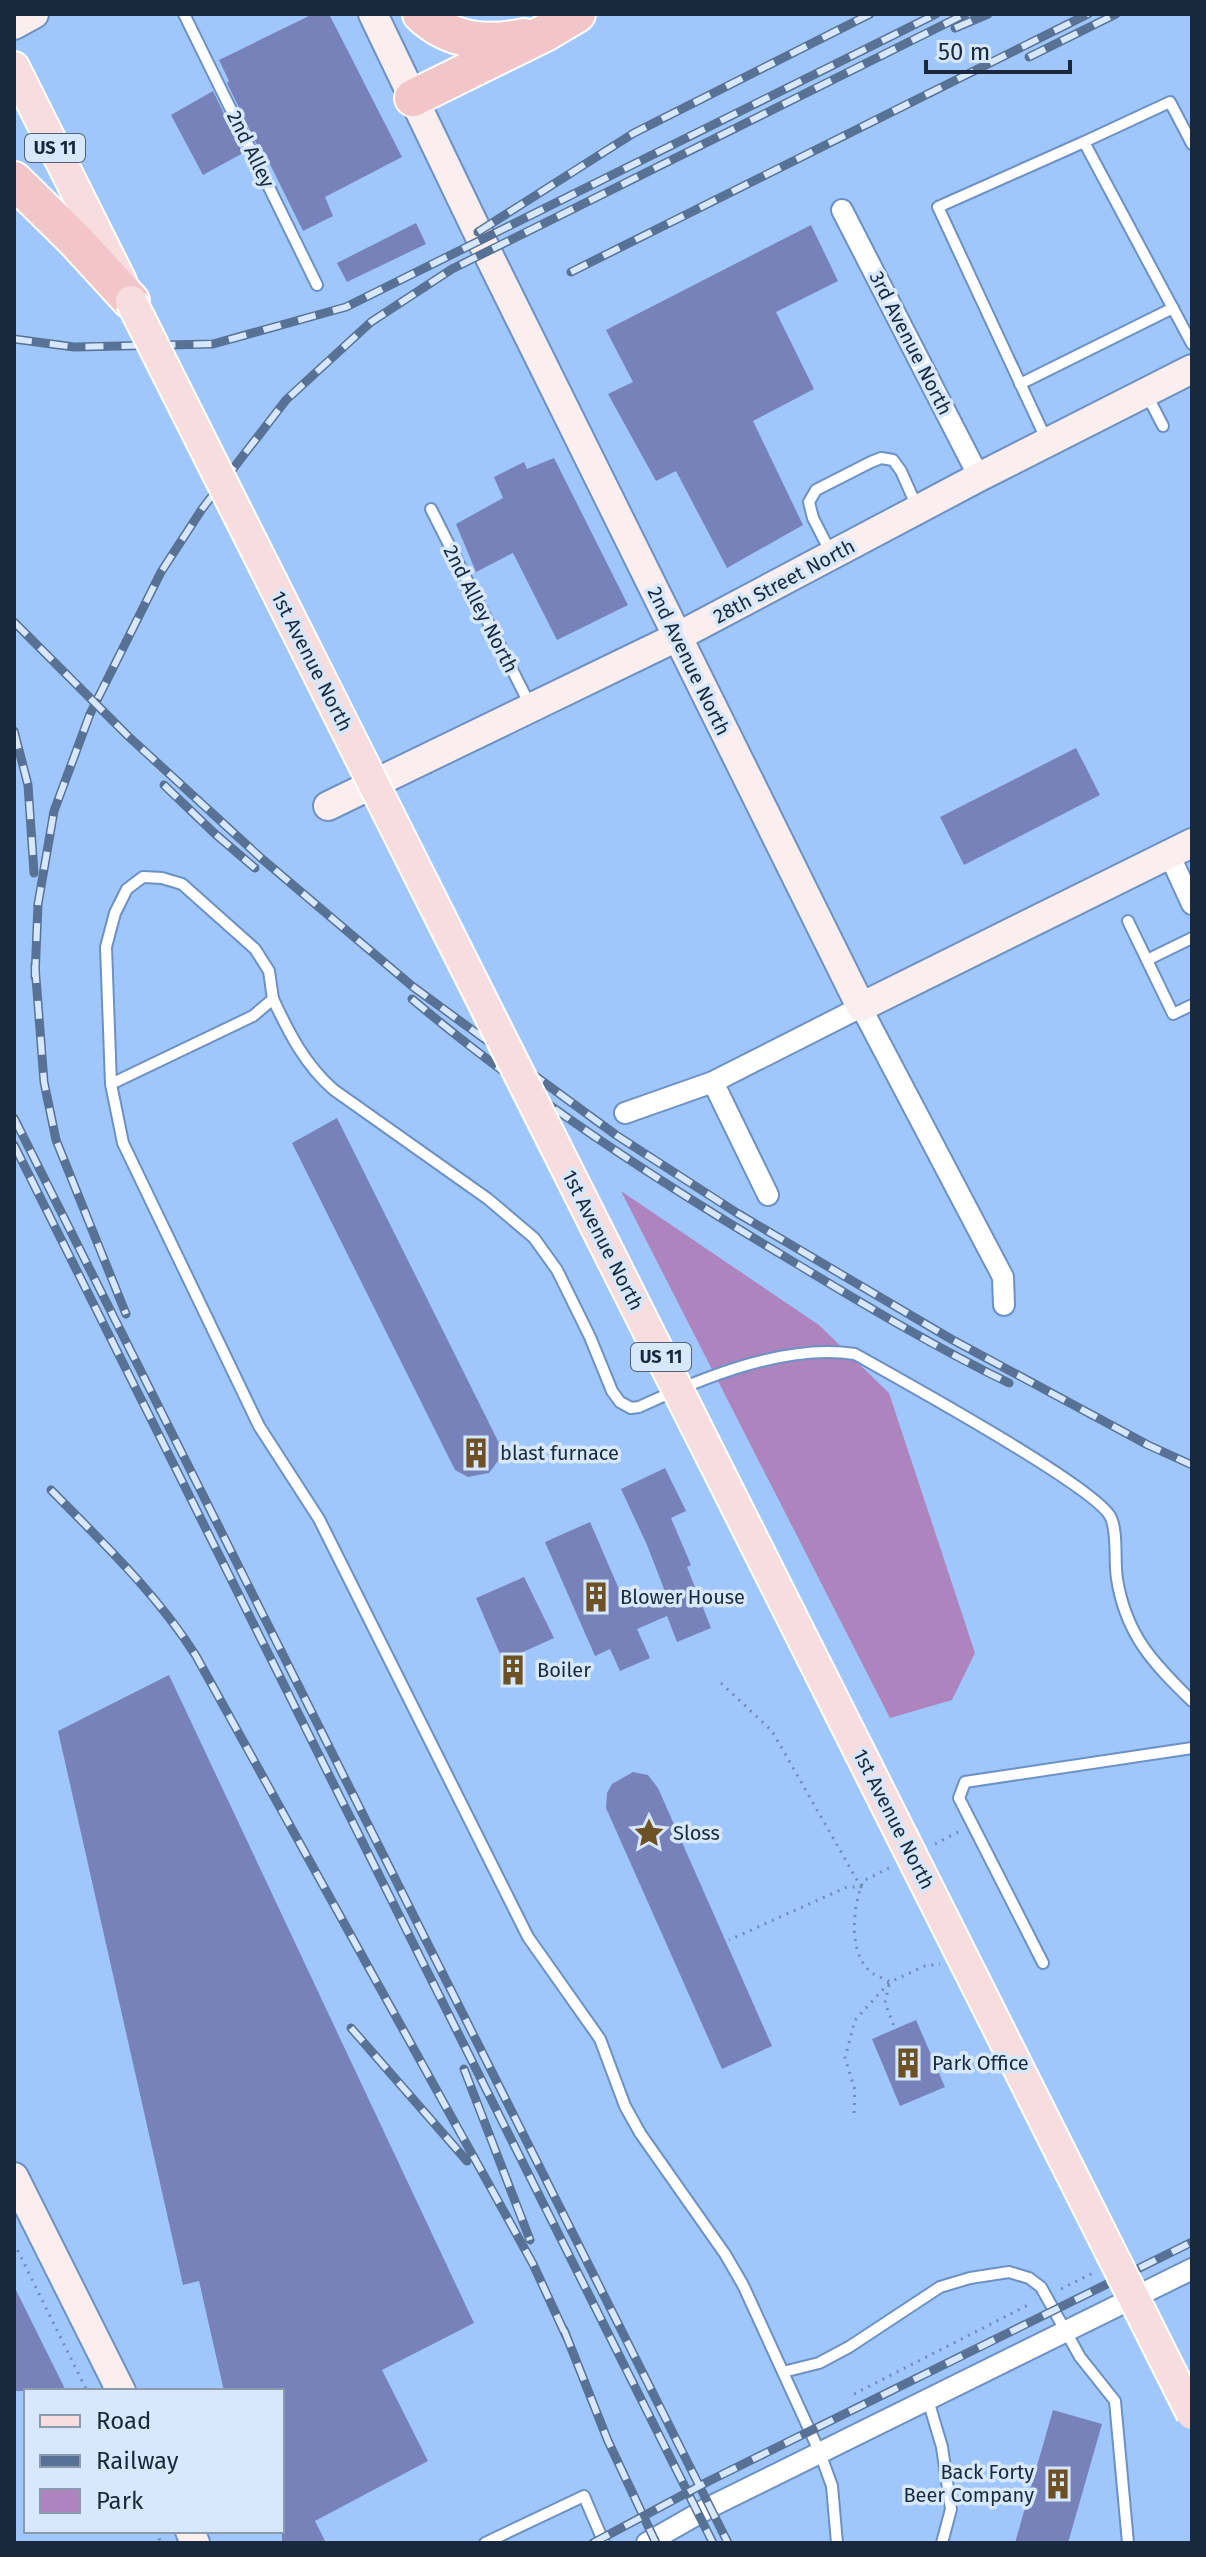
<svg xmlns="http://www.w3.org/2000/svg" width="1206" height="2557" viewBox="0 0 1206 2557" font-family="'Fira Sans',sans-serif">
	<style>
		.green { fill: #ad84be }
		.building { fill: #7882ba }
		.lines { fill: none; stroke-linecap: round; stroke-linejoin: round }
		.lane-casing { stroke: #6c91c2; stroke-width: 14 }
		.street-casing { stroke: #6c91c2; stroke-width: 24 }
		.secondary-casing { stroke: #6c91c2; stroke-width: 32 }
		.primary-casing { stroke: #fff; stroke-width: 34 }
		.highway-casing { stroke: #fff; stroke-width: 40 }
		.path { stroke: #6e8cb5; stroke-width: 3; stroke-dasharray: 2 6; stroke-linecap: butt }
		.lane { stroke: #fff; stroke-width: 10 }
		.street { stroke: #fff; stroke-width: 20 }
		.secondary { stroke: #fbeeee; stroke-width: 28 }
		.primary { stroke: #f7ddde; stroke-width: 30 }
		.highway { stroke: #f2c6c8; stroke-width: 36 }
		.rail-casing { stroke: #587295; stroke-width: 9 }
		.rail { stroke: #d7e7fc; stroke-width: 6; stroke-dasharray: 18; stroke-linecap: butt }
		.primary-bridge-casing { stroke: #fff; stroke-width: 34; stroke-linecap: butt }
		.primary-bridge { stroke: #f7ddde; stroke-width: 30 }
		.labels { text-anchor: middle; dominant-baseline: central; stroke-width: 7; stroke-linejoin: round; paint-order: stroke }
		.shield { fill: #d7e7fc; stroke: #526176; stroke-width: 2 }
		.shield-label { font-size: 18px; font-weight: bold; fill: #19283c }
		.street-label { font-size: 20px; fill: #19283c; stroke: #d7e7fc }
		.poi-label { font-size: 20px; fill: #19283c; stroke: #d7e7fc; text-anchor: start }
	</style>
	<rect width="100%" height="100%" fill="#a0c7fc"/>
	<path class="green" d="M621 1191 819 1325 889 1393 975 1653 952 1700 890 1718Z"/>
	<g class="building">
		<path d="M313 14H329L402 157 325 197 333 216 303 231 260 144 257 145 227 83 229 81 219 60Z"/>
		<path d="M213 91 243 153 203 175 171 115Z"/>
		<path d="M416 223 426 244 347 282 337 263Z"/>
		<path d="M811 225 838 281 776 312 814 389 753 421 803 525 727 568 676 471 656 481 608 394 633 382 606 330Z"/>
		<path d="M554 458 628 605 557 640 513 553 476 572 456 524 503 498 494 477 524 462 527 469Z"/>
		<path d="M1076 748 1100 795 964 865 940 817Z"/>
		<path d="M337 1118 500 1445 501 1457 489 1473 468 1477 455 1470 292 1143Z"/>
		<path d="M665 1468 686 1511 671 1518 691 1565 687 1567 711 1628 677 1642 667 1616 637 1629 650 1658 620 1671 610 1649 595 1656 545 1542 590 1522 625 1603 664 1589 647 1545 621 1489Z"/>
		<path d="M524 1577 554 1638 503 1661 476 1598Z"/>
		<path d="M169 1675 474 2323 382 2370 428 2461 315 2521 326 2543H282V2391H224L199 2281 183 2285 58 1731Z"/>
		<path d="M633 1772 648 1775 658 1788 772 2046 722 2069 606 1808 607 1793 612 1784Z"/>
		<path d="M916 2020 945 2087 900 2106 872 2039Z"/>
		<path d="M14 2286 66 2391H14Z"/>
		<path d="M1053 2410 1102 2424 1068 2543H1015Z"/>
	</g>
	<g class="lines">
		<g class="lane-casing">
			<g id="lane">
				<path d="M184 14 317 285"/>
				<path d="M1192 144 1170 102 1084 142 1192 344"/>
				<path d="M1020 384 1173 308"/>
				<path d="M1147 395 1163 426"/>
				<path d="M1047 441 938 207 1084 142"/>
				<path d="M431 509 531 707"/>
				<path d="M831 553 813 518 809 502 816 490 871 462 881 458 893 460 901 471 917 507"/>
				<path d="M1128 921 1173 1014 1192 1005"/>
				<path d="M1147 960 1192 938"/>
				<path d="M273 999C289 1033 305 1065 334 1090L488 1199 534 1238 557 1270 590 1337 612 1391 620 1402 631 1408 639 1407C702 1378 786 1343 855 1354 894 1376 1100 1489 1111 1518 1118 1534 1114 1561 1117 1579 1126 1635 1153 1663 1192 1701"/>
				<path d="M111 1084 253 1016 273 999 269 971 255 949 182 884 162 878 143 877 127 889 115 913 106 947 111 1084 123 1143 259 1426 319 1519 528 1937 600 2039 625 2106 640 2133 725 2254 743 2285 820 2453 832 2486 837 2543"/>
				<path d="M1043 1963 959 1798 965 1782 1192 1748"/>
				<path d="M783 2372 819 2363 849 2347 940 2287 970 2278 1009 2272 1029 2278 1041 2287 1080 2357 1115 2401 1128 2543"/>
				<path d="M928 2400 942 2447 951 2509 942 2543"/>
				<path d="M485 2543 584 2496 604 2543"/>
			</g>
		</g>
		<g class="street-casing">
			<g id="street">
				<path d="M842 210 979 477"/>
				<path d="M1169 854 1192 904"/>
				<path d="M713 1082 768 1195"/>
				<path d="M625 1113 713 1082 861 1007 1003 1277 1004 1305"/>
				<path d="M647 2543 710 2507 1192 2269"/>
			</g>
		</g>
		<g class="secondary-casing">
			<g id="secondary">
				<path d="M373 14 492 262 861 1007 1192 843"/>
				<path d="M14 25 34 14"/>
				<path d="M328 806 677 637 979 477 1192 369"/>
				<path d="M14 2177 121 2391"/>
				<path d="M190 2531 195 2543"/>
			</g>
		</g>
		<g class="primary-casing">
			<path id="primary" d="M14 67 121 281"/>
		</g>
		<g class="highway-casing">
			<g id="highway">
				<path d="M421 14C449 41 487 45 524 37"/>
				<path d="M413 98 545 33 577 14"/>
				<path d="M14 180 75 240 131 301"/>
			</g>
		</g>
		<g class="path">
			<path d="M721 1683 772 1731 861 1887H847L729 1940"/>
			<path d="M935 1844 960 1831"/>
			<path d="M889 1868 863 1881C853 1907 847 1953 872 1973 877 1976 885 1979 890 1982L925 1966 940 1964"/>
			<path d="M889 1985 885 2003 895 2029"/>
			<path d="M854 2113 855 2090 845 2058 855 2020 890 1982"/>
			<path d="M14 2243 87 2391"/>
			<path d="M1061 2289 1093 2273"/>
			<path d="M854 2394 1032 2303"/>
			<path d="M156 2531 161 2543"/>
		</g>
		<use href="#lane" class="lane"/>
		<use href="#street" class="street"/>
		<use href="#secondary" class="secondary"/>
		<use href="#primary" class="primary"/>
		<use href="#highway" class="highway"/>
		<g class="rail-casing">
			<g id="rail">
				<path d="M955 28 988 14"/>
				<path d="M1029 57 1116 14"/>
				<path d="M478 232 634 133 870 14"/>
				<path d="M571 272 1088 14"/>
				<path d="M14 339 74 347 213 344 346 307 936 14"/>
				<path d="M14 622 128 736 261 858 412 986 616 1135 737 1213 951 1339 1148 1445 1192 1465"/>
				<path d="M14 731 28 785 34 873"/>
				<path d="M164 785 214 833 255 868"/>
				<path d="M35 965 44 1082 56 1140 126 1314"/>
				<path d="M35 977 38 904 54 811 90 714 161 572 202 509 286 400 371 322 452 269 965 14"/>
				<path d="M412 999C528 1097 656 1180 787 1258 860 1302 932 1346 1009 1383"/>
				<path d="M14 1118 728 2543"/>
				<path d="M14 1145 713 2543"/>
				<path d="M51 1490C103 1543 156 1593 196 1656L533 2264 567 2338"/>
				<path d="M351 2028 467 2161"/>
				<path d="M464 2069 530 2240"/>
				<path d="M564 2330 608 2441 656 2543"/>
				<path d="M593 2543 709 2481 1192 2242"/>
			</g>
		</g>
		<use href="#rail" class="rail"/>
		<g class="primary-bridge-casing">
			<path id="primary-bridge" d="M131 301 1192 2414"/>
		</g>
		<use href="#primary-bridge" class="primary-bridge"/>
	</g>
	<defs>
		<g id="building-bare" transform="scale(2.4)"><path d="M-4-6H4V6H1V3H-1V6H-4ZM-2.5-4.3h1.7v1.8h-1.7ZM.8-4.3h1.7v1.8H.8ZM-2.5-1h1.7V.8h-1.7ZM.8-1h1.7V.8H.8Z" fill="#6d5023" stroke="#d7e7fc" stroke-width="2.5" paint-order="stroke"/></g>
		<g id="sight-bare" transform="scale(2.4)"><path d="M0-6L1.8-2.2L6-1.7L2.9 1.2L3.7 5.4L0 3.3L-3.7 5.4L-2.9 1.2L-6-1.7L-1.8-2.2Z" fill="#6d5023" stroke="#d7e7fc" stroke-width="2.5" paint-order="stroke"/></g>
	</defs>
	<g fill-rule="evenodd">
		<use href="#building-bare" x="476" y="1453"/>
		<use href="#building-bare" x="596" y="1597"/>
		<use href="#building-bare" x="513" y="1670"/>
		<use href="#sight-bare" x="649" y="1833"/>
		<use href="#building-bare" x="908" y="2063"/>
		<use href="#building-bare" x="1058" y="2484"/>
	</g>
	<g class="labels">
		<g class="shield">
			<rect x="25" y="134" width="60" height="28" rx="6"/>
			<rect x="631" y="1343" width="60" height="28" rx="6"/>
		</g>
		<g class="shield-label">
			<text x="55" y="148">US 11</text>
			<text x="661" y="1357">US 11</text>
		</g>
		<g class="street-label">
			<text transform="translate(251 149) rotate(64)">2nd Alley</text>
			<text transform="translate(911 343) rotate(63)">3rd Avenue North</text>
			<text transform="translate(784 581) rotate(-28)">28th Street North</text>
			<text transform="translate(481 609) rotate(63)">2nd Alley North</text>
			<text transform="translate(312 661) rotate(63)">1st Avenue North</text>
			<text transform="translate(689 661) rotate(64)">2nd Avenue North</text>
			<text transform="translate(603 1240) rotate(63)">1st Avenue North</text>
			<text transform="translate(894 1819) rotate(63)">1st Avenue North</text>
		</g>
		<g class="poi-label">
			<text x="500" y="1453">blast furnace</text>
			<text x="620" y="1597">Blower House</text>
			<text x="537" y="1670">Boiler</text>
			<text x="673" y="1833">Sloss</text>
			<text x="932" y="2063">Park Office</text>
			<text x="1034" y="2472" text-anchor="end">Back Forty<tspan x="1034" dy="23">Beer Company</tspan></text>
		</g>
	</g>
	<rect width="1206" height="2557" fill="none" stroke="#19283c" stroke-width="32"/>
	<rect x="24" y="2389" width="260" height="144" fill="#d7e7fc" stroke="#8b9baf" stroke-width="2"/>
	<rect x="40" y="2415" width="40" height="12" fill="#f7ddde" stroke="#8b9baf" stroke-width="2"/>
	<text x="96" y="2429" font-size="24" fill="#19283c">Road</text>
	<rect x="40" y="2455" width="40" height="12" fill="#587295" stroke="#8b9baf" stroke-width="2"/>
	<text x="96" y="2469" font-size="24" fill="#19283c">Railway</text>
	<rect x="40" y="2489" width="40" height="24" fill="#ad84be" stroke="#8b9baf" stroke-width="2"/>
	<text x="96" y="2509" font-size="24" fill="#19283c">Park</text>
	<path d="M926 60v12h144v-12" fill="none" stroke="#19283c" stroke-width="4"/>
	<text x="938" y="60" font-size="24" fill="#19283c" stroke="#d7e7fc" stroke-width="6" paint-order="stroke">50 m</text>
</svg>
